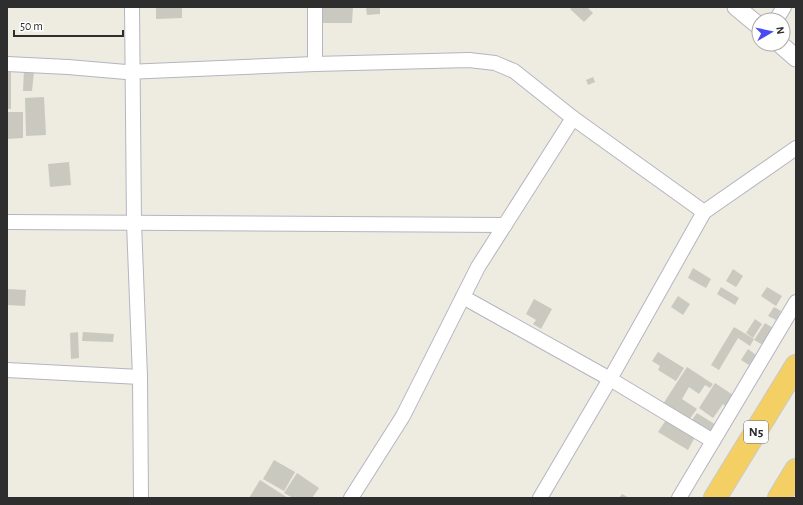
<svg xmlns="http://www.w3.org/2000/svg" width="803" height="505" viewBox="0 0 803 505" font-family="'Alegreya Sans',sans-serif">
	<style>
		.building { fill: #cac9bf }
		.lines { fill: none; stroke-linecap: round; stroke-linejoin: round }
		.minor-casing { stroke: #b4b5c0; stroke-width: 16 }
		.tertiary-casing { stroke: #b4b5c0; stroke-width: 19 }
		.trunk-casing { stroke: #c9c9c9; stroke-width: 24 }
		.minor { stroke: #fff; stroke-width: 14 }
		.tertiary { stroke: #fff; stroke-width: 17 }
		.trunk { stroke: #f4d064; stroke-width: 22 }
		.labels { text-anchor: middle; dominant-baseline: central; stroke-width: 3.5; stroke-linejoin: round; paint-order: stroke }
		.shield { fill: #fff; stroke: #6d6d6d; stroke-width: 1 }
		.shield-label { font-size: 13px; font-weight: bold; fill: #2e2e2e }
	</style>
	<rect width="100%" height="100%" fill="#eeebe1"/>
	<g class="building">
		<path d="M156 7H182V18L156 19Z"/>
		<path d="M323 7H353L352 23H323Z"/>
		<path d="M366 7H380V14L367 15Z"/>
		<path d="M573 7H587L593 13 584 22 570 9Z"/>
		<path d="M24 71 34 72 32 91H23Z"/>
		<rect x="7" y="72" width="4" height="37"/>
		<path d="M593 77 595 82 588 85 586 80Z"/>
		<path d="M44 97 46 135 26 136 25 98Z"/>
		<path d="M7 112H23V138L7 139Z"/>
		<path d="M69 162 71 185 50 187 48 164Z"/>
		<path d="M693 268 711 279 706 288 688 278Z"/>
		<path d="M733 269 743 276 736 287 726 281Z"/>
		<path d="M721 287 739 298 735 305 717 294Z"/>
		<path d="M767 287 782 296 776 306 761 296Z"/>
		<path d="M7 289 26 290 25 306 7 305Z"/>
		<path d="M678 296 690 304 683 315 671 307Z"/>
		<path d="M534 299 552 309 541 329 533 324 536 320 526 314Z"/>
		<path d="M774 307 781 311 776 320 768 316Z"/>
		<path d="M755 319 762 324 753 338 746 333Z"/>
		<path d="M765 323 773 328 763 345 754 340Z"/>
		<path d="M734 327 754 339 750 346 738 338 719 370 711 365Z"/>
		<path d="M78 332 79 358 71 359 70 333Z"/>
		<path d="M83 332 114 334 113 342 82 341Z"/>
		<path d="M748 349 756 355 749 365 741 360Z"/>
		<path d="M658 352 684 368 676 381 658 370 660 366 652 361Z"/>
		<path d="M687 367 713 384 710 388 705 385 699 394 689 387 682 399 697 409 688 421 663 404Z"/>
		<path d="M715 383 736 397 728 408 723 404 713 418 699 408Z"/>
		<path d="M697 413 716 425 710 434 691 421Z"/>
		<path d="M666 420 695 437 688 450 658 432Z"/>
		<path d="M274 460 295 472 284 491 263 479Z"/>
		<path d="M297 473 319 488 312 498H293L284 493Z"/>
		<path d="M260 480 288 498H249Z"/>
		<path d="M622 494 629 498H619Z"/>
	</g>
	<g class="lines">
		<g class="minor-casing">
			<g id="minor">
				<path d="M132 7 134 223 140 377 141 498"/>
				<path d="M315 7V64"/>
				<path d="M776 20 784 7"/>
				<path d="M7 64 68 67 126 72 315 64 469 60 495 63 514 71 573 118 704 212"/>
				<path d="M7 222 505 225"/>
				<path d="M463 297 610 379 713 441"/>
				<path d="M7 370 140 377"/>
				<path d="M351 498 403 416 478 267 573 118"/>
				<path d="M540 498 610 379 704 212 796 148"/>
				<path d="M679 498 796 302"/>
			</g>
		</g>
		<g class="tertiary-casing">
			<g id="tertiary">
				<path d="M736 7 759 26"/>
				<path d="M780 44 796 58"/>
			</g>
		</g>
		<g class="trunk-casing">
			<g id="trunk">
				<path d="M715 498 796 366"/>
				<path d="M779 498 796 470"/>
			</g>
		</g>
		<use href="#minor" class="minor"/>
		<use href="#tertiary" class="tertiary"/>
		<use href="#trunk" class="trunk"/>
	</g>
	<g class="labels">
		<rect class="shield" x="744" y="421" width="24" height="22" rx="3"/>
		<g class="shield-label">
			<text x="756" y="432">N5</text>
		</g>
	</g>
	<rect width="803" height="505" fill="none" stroke="#2e2e2e" stroke-width="16"/>
	<g transform="translate(771 32) rotate(81)"><circle r="19" fill="#ffffff" stroke="#ababab"/>
	<path d="M0-3L7 15L0 10L-7 15Z" fill="#484bf5"/>
	<text y="-6" font-size="11" font-weight="bold" text-anchor="middle" fill="#2e2e2e">N</text>
	</g>
	<path d="M14 30v6h109v-6" fill="none" stroke="#2e2e2e" stroke-width="2"/>
	<text x="20" y="30" font-size="12" fill="#2e2e2e" stroke="#ffffff" stroke-width="3" paint-order="stroke">50 m</text>
</svg>
